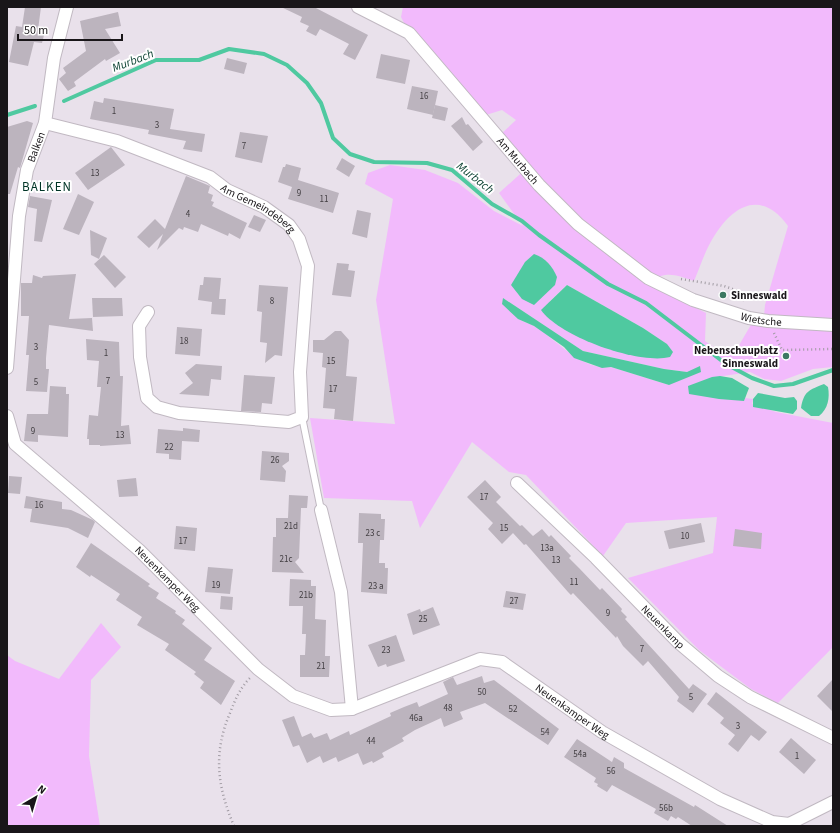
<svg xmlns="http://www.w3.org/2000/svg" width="840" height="833" viewBox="0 0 840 833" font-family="'Source Sans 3',sans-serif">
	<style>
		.green { fill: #f2bafc; fill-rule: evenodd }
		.water { fill: #4fc9a0 }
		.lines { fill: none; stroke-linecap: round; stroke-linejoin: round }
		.stream { stroke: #4fc9a0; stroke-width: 4 }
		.building { fill: #bcb4be }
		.service-casing { stroke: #c1b9c2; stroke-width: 8 }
		.minor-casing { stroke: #c1b9c2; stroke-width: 14 }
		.path { stroke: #a19ba3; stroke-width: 2.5; stroke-dasharray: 1 3; stroke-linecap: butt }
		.service { stroke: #fff; stroke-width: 6 }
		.minor { stroke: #fff; stroke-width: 12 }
		.poi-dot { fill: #3c7862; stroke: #fff; stroke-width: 1.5 }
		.labels { text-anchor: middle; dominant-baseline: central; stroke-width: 4; stroke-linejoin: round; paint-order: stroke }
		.number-label { font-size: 9px; fill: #423e42 }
		.street-label { font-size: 11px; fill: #191619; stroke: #fff }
		.poi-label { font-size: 11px; font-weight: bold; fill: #191619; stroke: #fff; text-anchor: start }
		.water-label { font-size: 12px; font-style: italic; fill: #073e2e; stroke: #fff }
		.quarter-label { font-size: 13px; letter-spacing: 1px; fill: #003526; stroke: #fff }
	</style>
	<rect width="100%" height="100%" fill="#e9e1eb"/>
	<g class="green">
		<path d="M403 7H833V318L764 316 765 305 788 226C761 189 733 205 713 238 705 251 700 267 694 281 676 275 668 271 651 280L655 287 706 313 705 341 718 350 726 347H738L752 323 779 328 833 330V367L813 369 781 381 764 379 750 372 710 378 744 401 745 398 753 399 752 404 776 412 833 423V647L778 703 751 689 699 650 628 578 713 553 717 517 626 523 603 556 526 475 509 472 472 442 420 528 412 501 324 498 310 418 395 424 376 300 393 199 365 184 368 173 390 165 425 170 458 183 494 211 523 226 499 193 529 166 500 135 516 120 502 110 486 115 417 48 401 17ZM567 285 643 328 667 344 550 301ZM503 298 583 351 664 369 687 372 669 385 611 367C580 370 559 341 534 326 529 323 522 322 518 318 512 313 508 305 503 298Z"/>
		<path d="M101 623 121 647 91 680 89 756 100 826H7V655L15 661 59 679Z"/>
	</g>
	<g class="water">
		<path d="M534 254C546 258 552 266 557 277L555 285 534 305 522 299 511 285 525 262Z"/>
		<path d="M567 285 643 328 667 344 673 352 670 357C639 365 560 337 541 310Z"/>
		<path d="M503 298 583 351 664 369 687 372 700 366 701 372 669 385 611 367 602 368 574 358 564 347 534 326 518 319 502 304Z"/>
		<path d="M720 376 732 378 749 388 744 401 719 399 689 394 688 386 712 377Z"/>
		<path d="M824 384 828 387C830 398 828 409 819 416H811L801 408C804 391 809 390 824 384Z"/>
		<path d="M758 393 785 398 794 397 797 401V409L793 414 753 407V399Z"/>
	</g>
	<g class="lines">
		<g class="stream">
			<path d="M64 101 156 60H199L229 49 264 54 287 65 307 83 321 103 333 138 350 154 374 162 427 163 452 170 492 204 522 221 539 235 608 284 646 303 726 364 752 378 774 386 793 384 833 370"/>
			<path d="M7 115 35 106"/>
		</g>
	</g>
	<g class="building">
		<path d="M25 7H41L38 30 45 31 42 43 34 42 28 66 9 62 16 26 22 27Z"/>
		<path d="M281 7H314L368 35 355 60 343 54 349 44 320 29 316 36 306 31 309 26 300 22 302 17Z"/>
		<path d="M118 12 121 26 105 29 120 53 106 61 105 59 74 82 76 86 68 91 59 79 66 73 63 68 86 51 80 21Z"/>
		<path d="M381 54 410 60 405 84 376 78Z"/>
		<path d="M227 58 247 63 244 74 224 69Z"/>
		<path d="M412 86 438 91 433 115 407 109Z"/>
		<path d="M104 98 174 109 170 129 205 134 202 152 183 149 186 141 148 134 149 130 90 119 94 101 103 103Z"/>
		<path d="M435 105 448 108 445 121 432 118Z"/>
		<path d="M462 117 466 125 468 124 483 142 473 151 451 126Z"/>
		<path d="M27 121 33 123 20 168 18 167 10 194H7V127Z"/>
		<path d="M240 132 268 136 262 163 235 157Z"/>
		<path d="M111 147 125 165 88 190 75 173Z"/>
		<path d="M342 158 355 166 349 177 336 169Z"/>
		<path d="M286 164 301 168 298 180 339 193 333 213 288 199 292 187 278 182 283 167H285Z"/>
		<path d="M186 176 210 186 208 193 213 195 211 201 214 202 212 206 247 223 240 239 229 233 228 236 201 224 198 232 184 227 183 230 179 228 157 250 163 234 149 248 137 237 155 219 165 229Z"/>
		<path d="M78 194 94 202 79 235 63 229Z"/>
		<path d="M30 196 52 200 42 242 34 241 37 209 28 207Z"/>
		<path d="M357 210 371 213 367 238 352 234Z"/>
		<path d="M254 215 266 220 260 232 248 227Z"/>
		<path d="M90 230 107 238 99 259 91 255Z"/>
		<path d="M104 255 126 277 115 288 94 264Z"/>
		<path d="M337 263 349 264 348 270 355 271 351 297 332 295Z"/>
		<path d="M76 274 69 319 92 318 93 331 49 325 46 358V369H49L47 392 26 391 29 355H26L29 316H21V283H32L33 275 42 278 43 276Z"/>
		<path d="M204 277 221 278 219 299H226L225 315 211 314 212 302 198 300 200 285H203Z"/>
		<path d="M259 285 288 287 282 356 275 355 265 363 267 343 260 342 262 312 257 311Z"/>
		<path d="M92 298H122L123 316 93 317Z"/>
		<path d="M177 327 202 329 200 356 175 354Z"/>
		<path d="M335 331H341L349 340 346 376 357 377 353 421 334 419 335 409 323 408 326 368 322 367 323 353 313 352V340H324Z"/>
		<path d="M86 339 119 342 120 376H123L121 426 129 425 131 444 100 446V445H89V439H87L89 415 98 416 101 387H97L99 361 87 360Z"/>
		<path d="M196 364 222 366 221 380 211 379 209 396 179 394 193 383 185 373Z"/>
		<path d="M244 375 275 377 272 404 262 403 261 412 241 411Z"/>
		<path d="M50 386 66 387V394H69L68 437 38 435V442L24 441 27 414H48Z"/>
		<path d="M183 428 200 430 199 442 182 441 181 460 169 459V454L156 453 158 429 183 431Z"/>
		<path d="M262 451 289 453V461L282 466 286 471 285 482 260 480Z"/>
		<path d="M9 476 22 477 20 494 8 493Z"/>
		<path d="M136 478 138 496 119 497 117 480Z"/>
		<path d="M485 480 501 497 496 502 520 526 522 525 533 536 542 529 549 537 551 535 571 556 569 558 579 568 600 590 602 588 622 609 621 611 627 617 625 619 689 689 693 684 707 694 693 713 677 701 679 697 648 661 643 666 623 646 617 636 616 638 573 593 571 595 568 592 526 544 524 545 513 533 518 528 502 544 488 529 493 523 467 497Z"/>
		<path d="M289 495 308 496 307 508H301L299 558 295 562 304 573 272 572 273 537H276V518H288Z"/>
		<path d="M26 496 62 502V509L71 510 93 520 95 522 88 538 68 528 30 522 32 509 24 508Z"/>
		<path d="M359 513 381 514V519H385L384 540H380L379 563H385V568H388L387 594 361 592 363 543H358Z"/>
		<path d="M701 523 705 542 669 549 664 531Z"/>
		<path d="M176 526 197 528 195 551 174 549Z"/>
		<path d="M735 529 762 533 761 549 733 546Z"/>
		<path d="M91 543 150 584 148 586 159 593 156 598 176 611 175 613 185 620 182 624 212 648 204 660 235 681 221 705 200 688 204 682 194 674 196 672 165 650 169 644 137 625 142 617 116 600 120 594 91 575 90 577 76 567Z"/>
		<path d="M208 567 233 569 230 594 205 592Z"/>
		<path d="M290 579 311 580V586H316L315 619 326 620 325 656H330L329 677H300V655H305L306 634H302L303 606H289Z"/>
		<path d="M506 591 526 594 523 610 503 607Z"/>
		<path d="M221 596 233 597 232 610 220 609Z"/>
		<path d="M433 607 440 625 413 635 407 614 420 609 421 612Z"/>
		<path d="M396 635 405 661 387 667 386 664 378 667 368 645Z"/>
		<path d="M482 676 484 683 494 680 559 729 548 745 485 703 460 712 463 719 444 727 441 718 415 730 402 738 404 741 382 753 384 757 373 763 372 761 363 765 358 753 338 762 336 757 323 763 320 756 307 763 299 745 293 747 282 720 294 716 302 737 311 733 314 738 327 733 330 740 349 731 350 735 391 716 390 713 404 707 417 702 419 707 448 694 443 682 453 677 457 685Z"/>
		<path d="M833 679V712L817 696Z"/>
		<path d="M716 692 767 732 759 741 751 735 738 752 728 744 735 735 720 723 724 718 707 704Z"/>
		<path d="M791 738 816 760 804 774 779 752Z"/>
		<path d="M577 739 612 762 614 757 624 763V768L694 807 695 805 728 826H692L678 817 676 819 671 816 668 821 654 813 656 809 612 785 607 792 597 786 598 784 594 782 596 778 564 757Z"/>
	</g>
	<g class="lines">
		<g class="service-casing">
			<path id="service" d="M302 417 321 510"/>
		</g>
		<g class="minor-casing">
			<g id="minor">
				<path id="s1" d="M358 7 409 33 539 185 578 224 648 278 693 300 749 318 768 321 833 325"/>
				<path id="s2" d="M45 123 117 141 210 177 227 190 264 207 289 225 299 239 308 266 300 372 302 417 289 422 179 413 157 407 147 398 140 357 139 326 148 312"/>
				<path id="s3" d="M7 368 19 216 27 170 45 123 54 58 67 7"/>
				<path id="s4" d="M7 416 15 444 139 550 258 669 293 696 331 710 352 709 480 659 502 662 602 732 720 799 772 822 789 824 833 802"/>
				<path id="s5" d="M517 483 596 558 679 643 718 676 750 697 833 738"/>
				<path d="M321 510 341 592 352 709"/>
			</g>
		</g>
		<g class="path">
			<path d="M681 279 724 286 744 293 742 303"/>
			<path d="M774 333 782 350 833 349"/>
			<path d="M234 826C217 786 213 753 230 713 235 700 240 688 250 678"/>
		</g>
		<use href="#service" class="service"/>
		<use href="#minor" class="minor"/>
	</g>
	<g class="poi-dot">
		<circle cx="723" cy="295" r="4"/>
		<circle cx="786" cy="356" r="4"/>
	</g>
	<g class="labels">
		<g class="number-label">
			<text x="424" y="96">16</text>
			<text x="114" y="111">1</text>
			<text x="157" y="125">3</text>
			<text x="244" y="146">7</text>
			<text x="95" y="173">13</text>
			<text x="299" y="193">9</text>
			<text x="324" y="199">11</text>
			<text x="188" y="214">4</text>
			<text x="272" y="301">8</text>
			<text x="184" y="341">18</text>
			<text x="36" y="347">3</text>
			<text x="106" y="353">1</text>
			<text x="331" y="361">15</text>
			<text x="108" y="381">7</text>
			<text x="36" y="382">5</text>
			<text x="333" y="389">17</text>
			<text x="33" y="431">9</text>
			<text x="120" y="435">13</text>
			<text x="169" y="447">22</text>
			<text x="275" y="460">26</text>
			<text x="484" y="497">17</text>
			<text x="39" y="505">16</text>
			<text x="291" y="526">21d</text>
			<text x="504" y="528">15</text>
			<text x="373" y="533">23 c</text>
			<text x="685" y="536">10</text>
			<text x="183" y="541">17</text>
			<text x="547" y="548">13a</text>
			<text x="286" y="559">21c</text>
			<text x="556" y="560">13</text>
			<text x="574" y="582">11</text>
			<text x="216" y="585">19</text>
			<text x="376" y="586">23 a</text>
			<text x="306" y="595">21b</text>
			<text x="514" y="601">27</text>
			<text x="608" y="613">9</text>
			<text x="423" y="619">25</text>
			<text x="642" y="649">7</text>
			<text x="386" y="650">23</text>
			<text x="321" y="666">21</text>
			<text x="482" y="692">50</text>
			<text x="691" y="697">5</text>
			<text x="448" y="708">48</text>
			<text x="513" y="709">52</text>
			<text x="416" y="718">46a</text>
			<text x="738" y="726">3</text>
			<text x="545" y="732">54</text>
			<text x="371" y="741">44</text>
			<text x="580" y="754">54a</text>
			<text x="797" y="756">1</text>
			<text x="611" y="771">56</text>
			<text x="666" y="808">56b</text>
		</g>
		<g class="street-label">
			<text stroke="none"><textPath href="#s3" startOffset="224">Balken</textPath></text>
			<text stroke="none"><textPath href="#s1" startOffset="225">Am Murbach</textPath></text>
			<text stroke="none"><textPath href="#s2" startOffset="232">Am Gemeindeberg</textPath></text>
			<text stroke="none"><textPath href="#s1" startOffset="522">Wietsche</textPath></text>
			<text stroke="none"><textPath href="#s4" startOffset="233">Neuenkamper Weg</textPath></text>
			<text stroke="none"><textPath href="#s5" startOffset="205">Neuenkamp</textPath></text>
			<text stroke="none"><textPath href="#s4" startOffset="712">Neuenkamper Weg</textPath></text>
		</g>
		<g class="poi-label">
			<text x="731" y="295">Sinneswald</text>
			<text x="778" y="350" text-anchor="end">Nebenschauplatz<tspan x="778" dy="13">Sinneswald</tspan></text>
		</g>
		<g class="water-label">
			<text transform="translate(133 61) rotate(-21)">Murbach</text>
			<text transform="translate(475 178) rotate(38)">Murbach</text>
		</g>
		<g class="quarter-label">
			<text x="47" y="187">BALKEN</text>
		</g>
	</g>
	<rect width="840" height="833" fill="none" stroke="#191619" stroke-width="16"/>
	<g transform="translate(36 797) rotate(38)" stroke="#ffffff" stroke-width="3" paint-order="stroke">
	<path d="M0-3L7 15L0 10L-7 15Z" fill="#191619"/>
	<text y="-6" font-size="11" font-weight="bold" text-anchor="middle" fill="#191619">N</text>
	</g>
	<path d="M18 34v6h104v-6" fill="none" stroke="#191619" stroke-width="2"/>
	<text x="24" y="34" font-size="12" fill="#191619" stroke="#ffffff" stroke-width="3" paint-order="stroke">50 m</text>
</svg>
